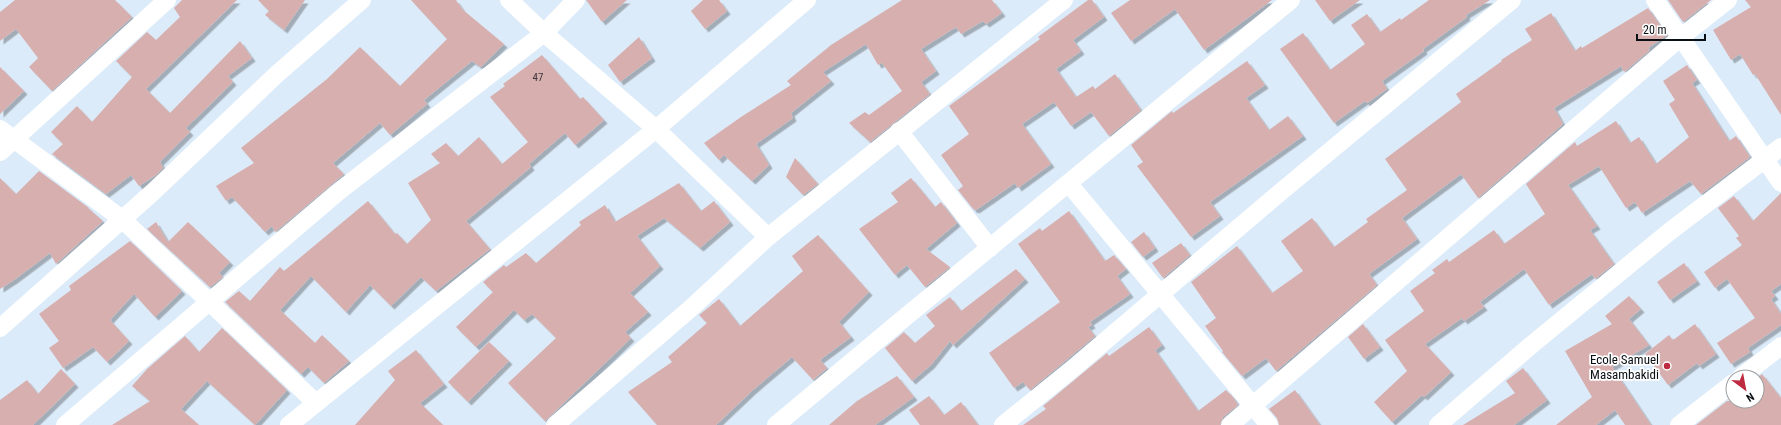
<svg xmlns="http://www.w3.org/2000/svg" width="1781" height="425" viewBox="0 0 1781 425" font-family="'Roboto Condensed',sans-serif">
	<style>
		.building { fill: #d8afaf; filter: url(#shadow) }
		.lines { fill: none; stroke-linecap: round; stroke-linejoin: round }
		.street { stroke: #fff; stroke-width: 18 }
		.poi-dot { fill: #bc2b3f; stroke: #fff; stroke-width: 1.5 }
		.labels { text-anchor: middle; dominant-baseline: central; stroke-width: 3.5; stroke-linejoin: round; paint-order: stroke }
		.number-label { font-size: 11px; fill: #3e373b }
		.poi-label { font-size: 13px; fill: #0a0f14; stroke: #fff; text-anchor: end }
	</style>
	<defs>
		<filter id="shadow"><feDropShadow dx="3.5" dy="3.5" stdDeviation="0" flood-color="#0004"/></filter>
	</defs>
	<rect width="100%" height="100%" fill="#dcebf9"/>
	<g class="building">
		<path d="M15 0H115L132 17 52 91 29 67 38 58 16 29 0 41V12Z"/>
		<path d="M182 0H237L146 89 170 113 240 41 252 58 228 76 233 82 186 128 190 132 160 162 163 168 156 175 139 186 131 175 106 194 52 154 63 144 51 132 77 106 92 122 132 77 116 61 147 32 156 40 180 17 174 8Z"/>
		<path d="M258 0H305L284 30 265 15 269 11Z"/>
		<path d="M411 0H456L463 10 504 44 481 67 472 61 424 100 427 104 390 135 380 123 333 163 344 174 275 232 272 226 265 232 232 197 226 201 216 186 254 163 241 148 327 79 360 47 400 86 447 39Z"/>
		<path d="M586 0H627L602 22Z"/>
		<path d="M703 0H719L727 11 705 29 691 11Z"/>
		<path d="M902 0H992L1002 13 986 24 983 21 961 34 956 27 921 49 936 71 921 82 930 94 870 142 849 123 865 112 869 115 902 91 882 63 878 65 866 44 823 72 831 81 791 113 793 118 756 144 769 165 752 181 724 155 719 160 704 143 741 117 791 85 787 81 831 45Z"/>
		<path d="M1088 0H1092L1104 17 1073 40 1081 51 1056 69 1076 97 1093 86 1095 89 1115 74 1141 110 1109 136 1091 112 1071 126 1054 102 1022 124 1051 164 1018 188 1015 183 976 210 975 209 974 210 958 190 963 186 941 155 969 134 949 106 1040 39 1038 37Z"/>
		<path d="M1130 0H1272L1204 50 1175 9 1131 41 1111 13Z"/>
		<path d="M1315 0H1360L1330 21Z"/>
		<path d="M1429 0H1490L1466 15 1467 17 1423 49 1424 51 1382 81 1387 89 1367 103 1365 101 1334 123 1280 49 1303 33 1330 70 1365 44 1351 25 1367 14 1380 32 1400 18 1401 20Z"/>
		<path d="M1668 0H1711L1683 22Z"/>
		<path d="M1745 0H1781V115L1755 74 1753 75 1740 54 1731 60 1713 30 1751 7Z"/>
		<path d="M1648 8 1667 35 1648 48 1650 50 1624 72 1621 66 1554 108 1563 124 1478 198 1461 174 1402 218 1417 239 1369 274 1377 285 1276 371 1266 358 1242 376 1222 352 1223 351 1205 326 1216 318 1191 282 1237 246 1272 293 1303 271 1281 241 1312 218 1334 247 1368 222 1366 219 1407 190 1385 159 1461 102 1456 94 1502 61 1501 60 1532 40 1525 29 1551 13 1575 51 1581 46 1582 48Z"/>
		<path d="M639 37 652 58 620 82 608 65Z"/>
		<path d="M542 55 580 99 583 97 604 120 575 145 565 133 529 164 531 167 466 221 490 249 436 291 421 277 391 306 370 285 346 312 311 276 280 310 315 343 322 335 349 361 324 383 308 367 301 374 225 302 239 291 250 301 280 267 284 271 368 201 395 234 397 233 407 244 431 220 408 183 440 163 431 154 446 143 458 156 479 137 502 164 528 142 490 97 505 86 503 84Z"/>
		<path d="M1247 61 1265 85 1246 98 1269 130 1288 116 1303 136 1210 202 1220 216 1191 237 1137 166 1143 162 1131 145 1172 111 1173 113Z"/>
		<path d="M1687 65 1697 80 1692 83 1729 141 1736 136 1750 157 1701 194 1690 181 1642 213 1635 202 1626 208 1599 166 1568 185 1597 226 1590 230 1614 264 1595 279 1592 274 1549 305 1524 269 1480 302 1484 307 1464 321 1462 318 1425 344 1451 372 1424 397 1422 395 1392 422 1374 402 1407 371 1385 340 1424 311 1410 291 1435 273 1432 270 1447 259 1449 262 1494 230 1504 244 1545 214 1526 184 1575 142 1577 146 1616 121 1630 143 1639 137 1656 164 1689 137 1669 104 1675 100 1663 81Z"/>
		<path d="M0 67 24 91 0 114Z"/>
		<path d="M795 158 818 184 803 195 786 177Z"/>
		<path d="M39 171 89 208H88L103 221 56 264 50 253 14 280 0 289V178L16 194Z"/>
		<path d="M911 178 935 207 941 202 957 223 926 249 950 267 925 287 907 265 895 275 859 229 898 202 891 193Z"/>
		<path d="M679 183 701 211 714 201 730 222 700 248 664 218 637 236 660 266 630 293 648 312 625 332 631 338 545 421 508 383 556 338 532 314 524 320 514 310 476 347 456 327 493 292 483 282 504 265 506 267 526 253 536 263 581 225 579 222 605 205 615 222Z"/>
		<path d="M1781 193V284L1771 291 1775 296 1771 299 1781 314V325L1748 348 1750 352 1731 364 1717 343 1755 318 1727 279 1715 288 1704 272 1742 245 1736 238 1739 236 1718 208 1734 196 1753 221Z"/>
		<path d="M1069 211 1105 261 1114 255 1126 269 1117 276 1130 294 1090 322 1092 325 1088 327 1095 336 1064 362 1030 390 1023 382 1014 388 989 353 1060 302 1018 244 1040 228 1042 231Z"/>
		<path d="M156 222 168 242 188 222 230 262 219 273 223 277 210 287 147 229Z"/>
		<path d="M1144 232 1155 248 1143 257 1131 242Z"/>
		<path d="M818 235 869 292 839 322 851 337 820 360 827 368 813 380 792 357 753 390 716 425H657L628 392 672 362 668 357 707 323 699 315 719 299 740 326 803 271 792 256Z"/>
		<path d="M130 241 182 291 155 317 134 294 110 320 129 341 107 362 93 347 63 368 49 348 59 341 39 314 71 290 69 286Z"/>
		<path d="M1181 243 1190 255 1163 278 1152 263Z"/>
		<path d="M1684 263 1697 281 1670 300 1657 282Z"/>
		<path d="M1016 269 1025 279 953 345 950 341 931 365 912 381 885 348 904 332 915 343 935 326 926 315 950 297 961 311Z"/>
		<path d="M1629 296 1641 309 1629 319 1649 345 1612 367 1651 425H1625L1615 410 1596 425H1556L1592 397 1565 351 1612 324 1605 316Z"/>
		<path d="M1363 324 1380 347 1364 359 1348 337Z"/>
		<path d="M1695 324 1716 354 1699 366 1697 363 1668 385 1645 354 1669 335 1673 340Z"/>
		<path d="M1149 327 1162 345 1155 350 1198 411 1226 390 1232 396 1238 405 1223 417 1220 425H1023L1046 409 1043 406 1107 353 1109 356Z"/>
		<path d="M222 328 287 390 255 425 207 381 181 409 199 425H112L150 401 132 386 147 369 185 336 199 352Z"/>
		<path d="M489 342 509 361 468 402 448 382Z"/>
		<path d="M416 350 444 384 420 403 443 425H355L395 380 388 371Z"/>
		<path d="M1523 368 1547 400 1514 425H1463L1515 393 1506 381Z"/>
		<path d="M61 369 75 384 33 425H0V400L27 380 38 394Z"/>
		<path d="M1762 374 1781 398V425H1696L1727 401H1757V378Z"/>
		<path d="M897 376 914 397 875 425H829L857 401Z"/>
		<path d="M1295 390 1320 425H1279L1277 418 1269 409Z"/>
		<path d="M929 396 944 415 961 402 978 425H920L909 410Z"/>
	</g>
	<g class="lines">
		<g class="street">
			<path d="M509 0 544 33 656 129 768 237"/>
			<path d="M1655 0 1781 183"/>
			<path d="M0 129 122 219 316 403"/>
			<path d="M899 131 990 248"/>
			<path d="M0 152 167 0"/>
			<path d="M1069 184 1269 425"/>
			<path d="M0 328 153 192 277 74 362 0"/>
			<path d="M1741 377 1781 346"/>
			<path d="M65 425 338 192 544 33 576 0"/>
			<path d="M289 425 656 129 807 0"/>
			<path d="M555 425 690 309 768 237 1064 0"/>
			<path d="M776 425 903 319 1291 0"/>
			<path d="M1003 425 1071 370 1277 195 1512 0"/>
			<path d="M1230 425 1681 37 1728 0"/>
			<path d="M1438 425 1535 342 1669 232 1781 147"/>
			<path d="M1679 425 1733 383"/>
		</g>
	</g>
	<circle class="poi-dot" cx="1667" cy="366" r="4"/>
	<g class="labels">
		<g class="number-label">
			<text x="538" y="77">47</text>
		</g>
		<g class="poi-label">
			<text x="1659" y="359">Ecole Samuel<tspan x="1659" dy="15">Masambakidi</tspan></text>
		</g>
	</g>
	<g transform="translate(1745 389) rotate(148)"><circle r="19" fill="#ffffff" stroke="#9d9fa1"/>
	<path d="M0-3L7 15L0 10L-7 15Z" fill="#bc2b3f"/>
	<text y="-6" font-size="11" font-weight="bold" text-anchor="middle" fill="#0a0f14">N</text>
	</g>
	<path d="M1637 34v6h68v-6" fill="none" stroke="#0a0f14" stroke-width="2"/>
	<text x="1643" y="34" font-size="12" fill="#0a0f14" stroke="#ffffff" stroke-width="3" paint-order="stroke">20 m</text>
</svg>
